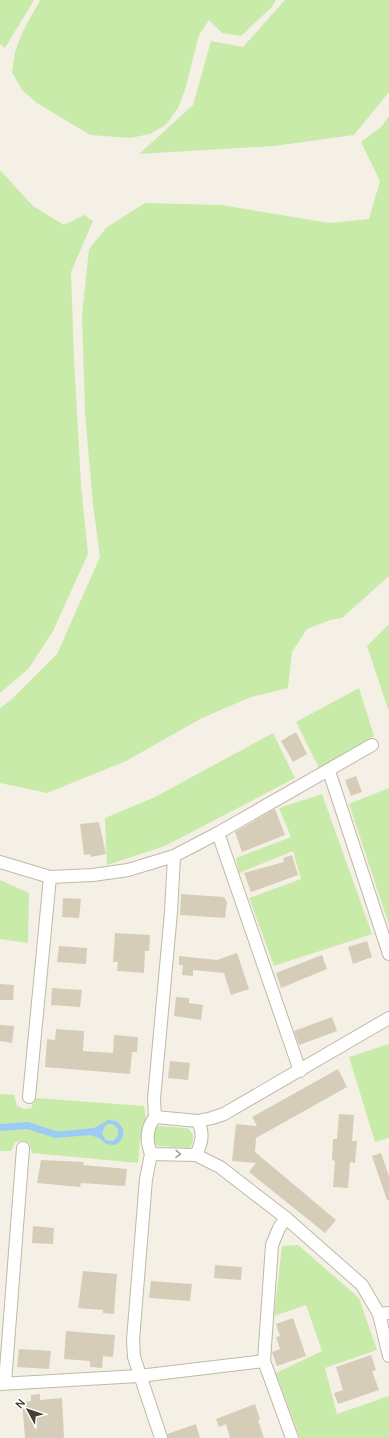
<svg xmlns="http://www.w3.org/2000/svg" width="389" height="1438" viewBox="0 0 389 1438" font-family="Manrope,sans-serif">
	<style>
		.green { fill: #c9ebaa }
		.water { fill: #9ccbf5; fill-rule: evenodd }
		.building { fill: #d6cdb9 }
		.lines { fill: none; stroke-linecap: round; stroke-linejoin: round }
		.minor-casing { stroke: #c0b9a7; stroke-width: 14 }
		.minor { stroke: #fff; stroke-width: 12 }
		.oneway { stroke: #a2a09a }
	</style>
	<rect width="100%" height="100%" fill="#f4f0e5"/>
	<g class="green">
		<path d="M0 0H34L5 48 0 44Z"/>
		<path d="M40 0H276L272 7 241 36 222 33 209 20 199 35 185 90 178 108 166 125 150 134 130 138 90 135 37 103 22 90 12 72 15 52 22 33Z"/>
		<path d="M285 0H389V92L354 135 274 146 139 154 193 105 211 41 243 47Z"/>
		<path d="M389 116V576L342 618 330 620 307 629 292 652 288 688 251 697 202 718 126 761 47 793 0 783V708L12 699 57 654 100 557 93 505 85 413 82 315 89 249 107 227 145 203 221 205 330 223 369 219 380 181 361 142 381 127Z"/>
		<path d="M0 170 33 206 64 225 84 215 93 221 71 272 74 358 81 485 88 554 53 631 29 668 0 693Z"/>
		<path d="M389 624V712L367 646Z"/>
		<path d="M359 688 374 736 319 768 296 722Z"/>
		<path d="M273 733 295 778 165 846 107 865 105 818 155 797Z"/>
		<path d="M389 788V925L349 804Z"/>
		<path d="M322 794 372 934 274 966 249 898 301 879 293 851 239 873 236 858 291 837 279 808Z"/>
		<path d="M0 880 29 893 28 943 0 939Z"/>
		<path d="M389 1044V1138L375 1142 349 1057Z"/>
		<path d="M0 1094 14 1095 17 1106 24 1109 31 1108 36 1098 144 1106 148 1130 140 1141 138 1163 32 1153 29 1143 22 1141 15 1142 11 1151H0Z"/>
		<path d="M158 1126 187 1128C195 1133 195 1142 189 1148L157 1146 153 1141 155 1128Z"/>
		<path d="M298 1245 359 1298 377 1350 325 1368 337 1414 389 1396V1438H300L276 1373 322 1351 306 1305 274 1316 282 1246Z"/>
	</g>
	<path class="water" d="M108 1120 116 1121C126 1128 126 1139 115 1145L106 1144 99 1138 90 1135 55 1138 27 1129 0 1131V1124L28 1122 56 1131H65L94 1128ZM108 1124H113L118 1129V1136L113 1141 106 1140 102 1134 105 1126Z"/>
	<g class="building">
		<path d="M296 732 307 754 293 762 281 741Z"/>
		<path d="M356 776 362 792 351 796 345 780Z"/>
		<path d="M275 809 285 835 242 852 235 832Z"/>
		<path d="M99 822 106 854 91 857 90 854 84 855 80 824Z"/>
		<path d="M292 855 298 875 251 892 244 873 284 862 283 858Z"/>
		<path d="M181 894 224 897 227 902 225 918 180 915Z"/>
		<path d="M63 898 81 899 79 918 62 917Z"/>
		<path d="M115 933 150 935 149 951H145L144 973 117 971 118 962H113Z"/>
		<path d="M367 941 372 957 353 964 348 947Z"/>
		<path d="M59 946 87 948 86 964 57 962Z"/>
		<path d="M237 953 249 989 231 995 224 973 193 970V976L182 975 183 965H179V956L217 960Z"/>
		<path d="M322 955 327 969 281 988 276 973Z"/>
		<path d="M0 984 14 985 13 1000H0Z"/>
		<path d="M52 988 82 990 80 1007 51 1005Z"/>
		<path d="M176 997 189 998V1003L203 1005 201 1020 174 1016Z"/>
		<path d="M332 1017 337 1031 299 1045 294 1031Z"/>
		<path d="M0 1025 14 1026 12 1043 0 1041Z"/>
		<path d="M56 1029 84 1031 83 1051 113 1053 114 1035 138 1037 137 1052H132L130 1074 45 1067 47 1039 55 1040Z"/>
		<path d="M170 1061 190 1063 188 1080 168 1078Z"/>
		<path d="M338 1069 347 1087 256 1138 255 1152 336 1220 325 1233 249 1172 256 1163 232 1161 236 1124 257 1126 252 1117Z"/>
		<path d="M339 1114 354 1115 352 1141H357L355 1163 350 1162 348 1188 333 1187 335 1161 332 1160 333 1139H337Z"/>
		<path d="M381 1153 389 1176V1200H387L372 1156Z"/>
		<path d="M41 1160 84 1162 83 1165 127 1169 125 1186 81 1183 80 1187 37 1183Z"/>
		<path d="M33 1226 54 1228 53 1244 32 1243Z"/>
		<path d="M215 1265 242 1267 241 1280 214 1278Z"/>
		<path d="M83 1271 117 1274 114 1314 103 1313V1310L78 1308Z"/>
		<path d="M151 1281 192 1284 190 1301 149 1298Z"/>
		<path d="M293 1318 306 1356 277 1366 272 1352 280 1349 276 1337 280 1336 276 1324Z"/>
		<path d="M66 1331 115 1335 113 1357 103 1356 102 1368 90 1367V1361L64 1359Z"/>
		<path d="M19 1349 51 1351 49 1369 17 1367Z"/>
		<path d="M371 1355 376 1370 372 1371 379 1390 338 1404 334 1393 343 1390 336 1367Z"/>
		<path d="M40 1394V1400L62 1398 64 1438H25L22 1402 31 1401V1395Z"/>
		<path d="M255 1404 260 1419 258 1420 264 1438H230L226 1424 219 1427 216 1419Z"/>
		<path d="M196 1424 200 1438H168L167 1434Z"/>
	</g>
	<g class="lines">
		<g class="minor-casing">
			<g id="minor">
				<path d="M329 771 389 954"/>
				<path d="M218 833 300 1071"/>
				<path d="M174 856 171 912 154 1099 155 1117C146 1129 146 1140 151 1154L196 1155 220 1167 286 1218 362 1285 379 1314 389 1313"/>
				<path d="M0 862 50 877 93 875 128 870 174 856 218 833 372 745"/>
				<path d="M29 1097 50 877"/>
				<path d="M155 1117 198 1121C204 1134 202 1142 196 1155"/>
				<path d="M198 1121 212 1118 224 1114 389 1018"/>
				<path d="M151 1154 146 1179 133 1340 134 1357 161 1438"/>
				<path d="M286 1218 279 1228 272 1245 264 1361 292 1438"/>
				<path d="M379 1314 389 1356"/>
				<path d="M5 1383 23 1148"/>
				<path d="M0 1384 139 1376 264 1361"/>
			</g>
		</g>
		<use href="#minor" class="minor"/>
	</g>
	<defs><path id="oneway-chevron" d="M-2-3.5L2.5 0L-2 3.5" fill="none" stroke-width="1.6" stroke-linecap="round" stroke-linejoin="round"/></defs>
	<use class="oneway" href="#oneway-chevron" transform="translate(178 1154) rotate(1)"/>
	<g transform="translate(28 1410) rotate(310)" stroke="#ffffff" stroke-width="3" paint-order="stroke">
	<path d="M0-3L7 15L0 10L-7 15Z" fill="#464034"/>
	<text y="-6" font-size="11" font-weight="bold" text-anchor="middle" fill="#464034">N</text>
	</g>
</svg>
